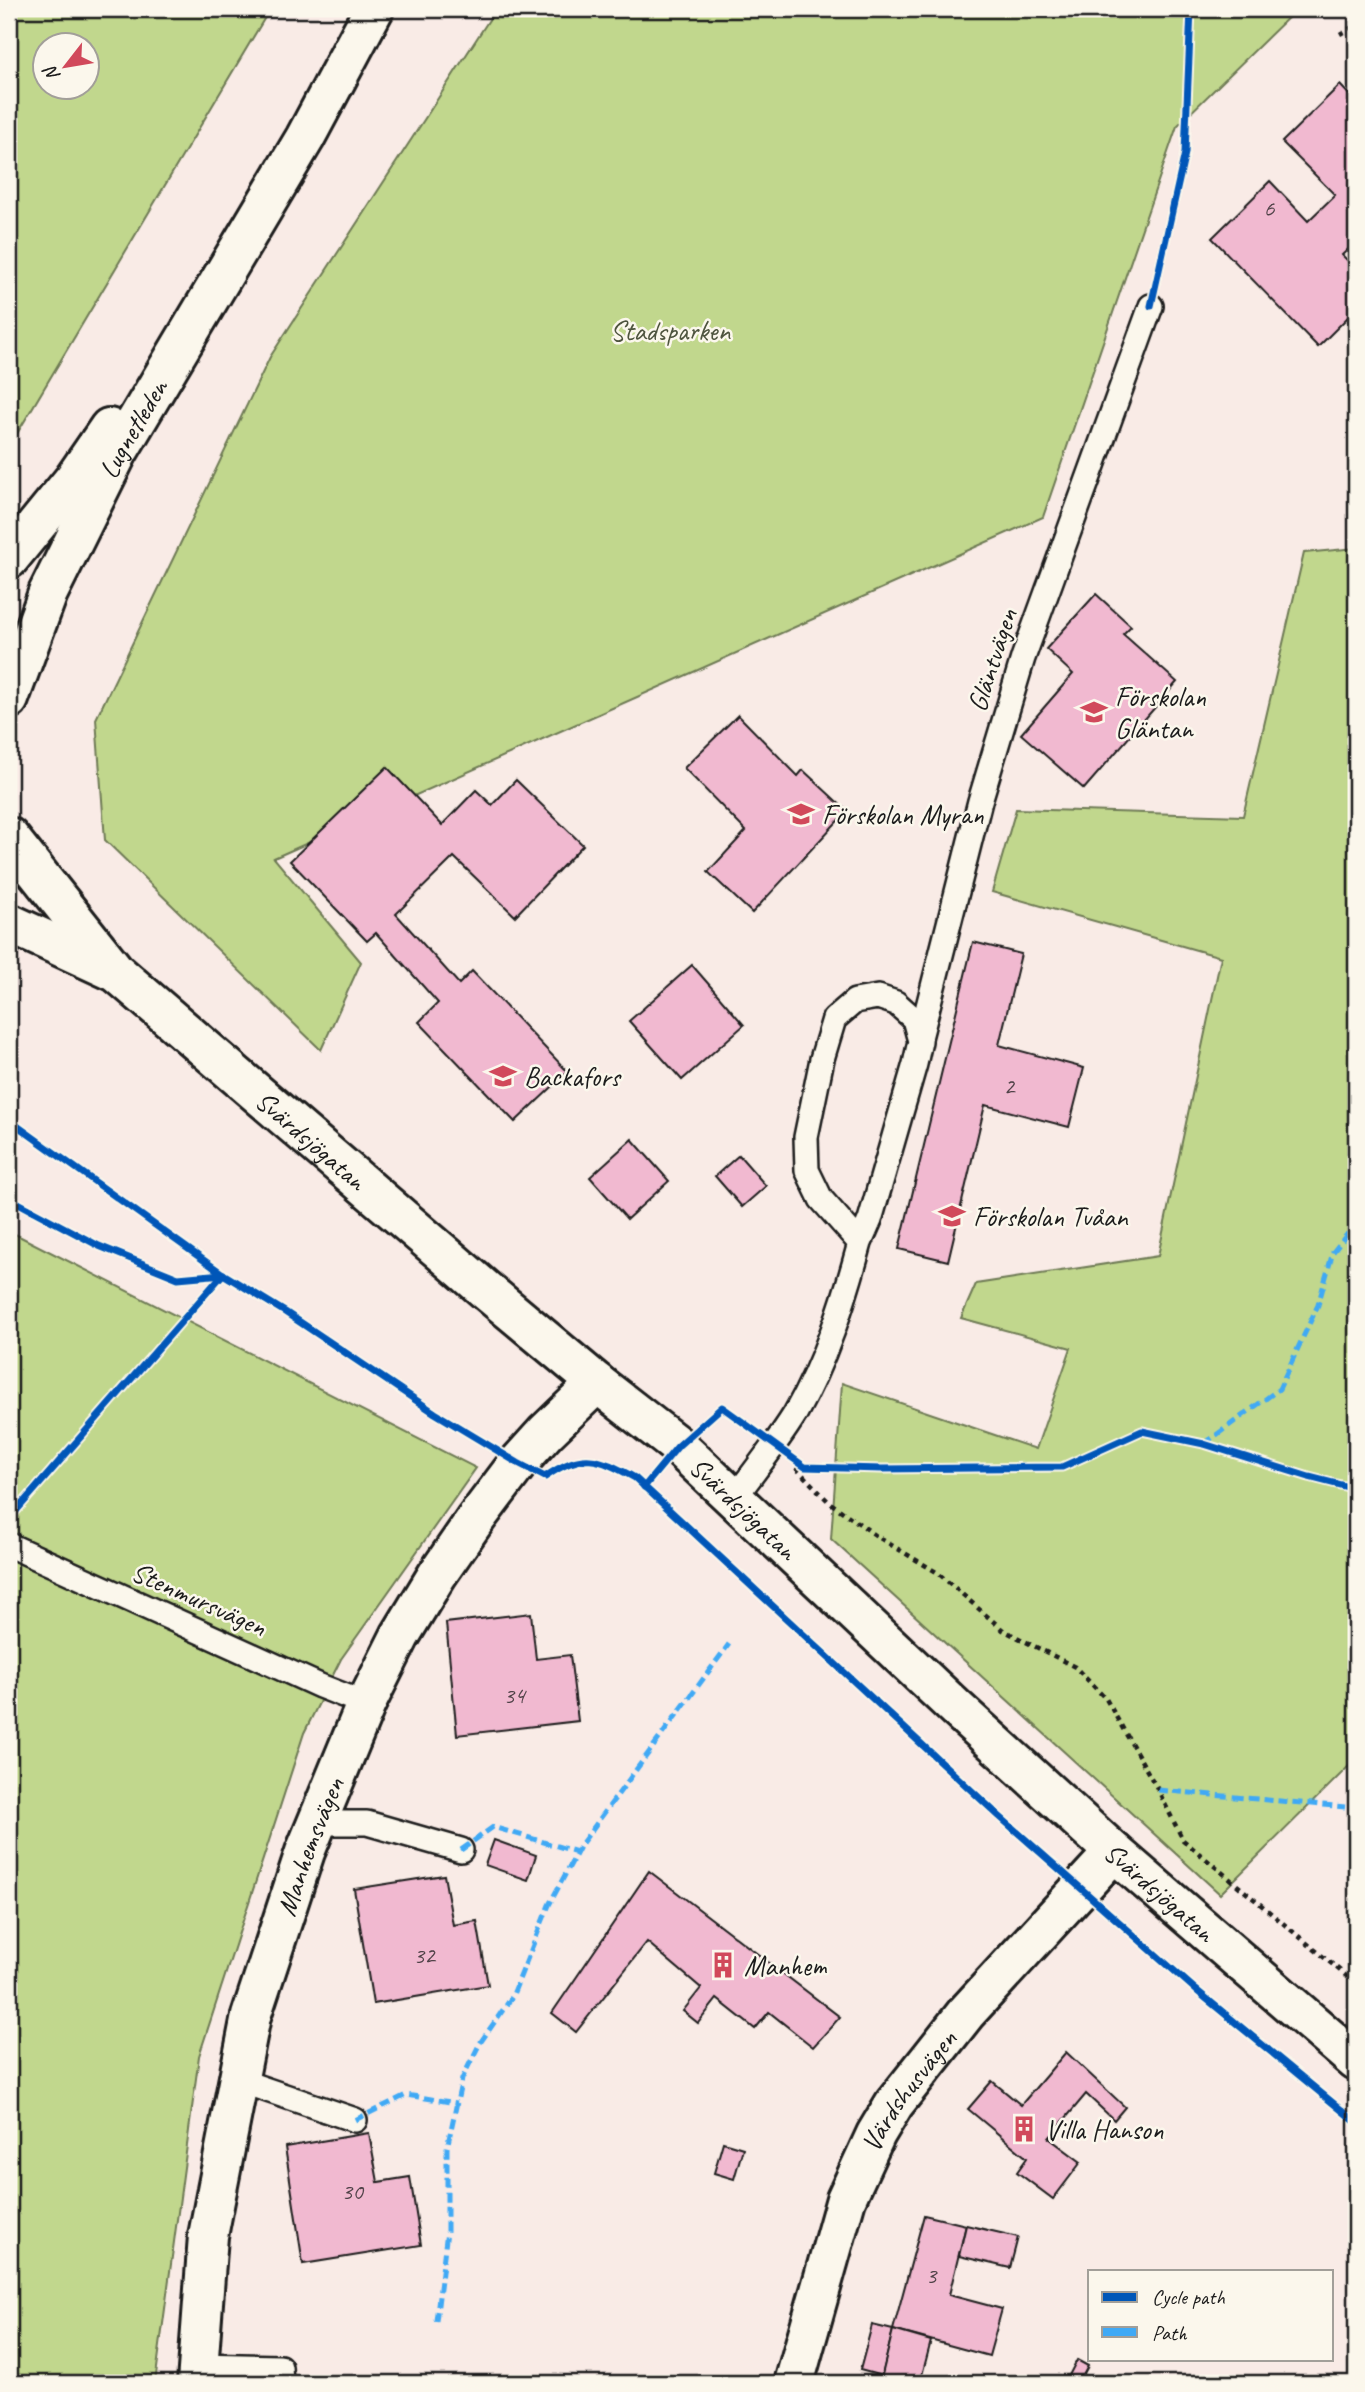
<svg xmlns="http://www.w3.org/2000/svg" width="1365" height="2392" viewBox="0 0 1365 2392" font-family="Caveat,sans-serif">
	<style>
		.green { fill: #c1d78d; stroke: #6e7a54; stroke-width: 2; fill-rule: evenodd }
		.building { fill: #f1b9d0; stroke: #1c1c1c; stroke-width: 2 }
		.lines { fill: none; stroke-linecap: round; stroke-linejoin: round }
		.lane-casing { stroke: #1c1c1c; stroke-width: 28 }
		.street-casing { stroke: #1c1c1c; stroke-width: 44 }
		.secondary-casing { stroke: #1c1c1c; stroke-width: 44 }
		.highway-casing { stroke: #1c1c1c; stroke-width: 44 }
		.path { stroke: #1c1c1c; stroke-width: 4.5; stroke-dasharray: 5 5; stroke-linecap: butt }
		.lane { stroke: #fbf7ec; stroke-width: 23 }
		.street { stroke: #fbf7ec; stroke-width: 38 }
		.secondary { stroke: #fbf7ec; stroke-width: 38 }
		.highway { stroke: #fbf7ec; stroke-width: 38 }
		.quiet { stroke: #3fa9f5; stroke-width: 5; stroke-dasharray: 10 5; stroke-linecap: butt }
		.cycleway-casing { stroke: #fbf7ec; stroke-width: 11 }
		.cycleway { stroke: #0057b8; stroke-width: 7 }
		.labels { text-anchor: middle; dominant-baseline: central; stroke-width: 5; stroke-linejoin: round; paint-order: stroke }
		.number-label { font-size: 24px; fill: #514349 }
		.park-label { font-size: 28px; fill: #4e543e; stroke: #fbf7ec }
		.street-label { font-size: 28px; fill: #1c1c1c; stroke: #fbf7ec }
		.poi-label { font-size: 28px; fill: #1c1c1c; stroke: #fbf7ec; text-anchor: start }
	</style>
	<rect width="100%" height="100%" fill="#f9ebe6"/>
	<filter id="ink" filterUnits="userSpaceOnUse"><feTurbulence type="fractalNoise" baseFrequency=".0143" numOctaves="2"/><feDisplacementMap in="SourceGraphic" scale="14" xChannelSelector="R" yChannelSelector="G"/><feConvolveMatrix kernelMatrix="1 2 1 2 8 2 1 2 1" color-interpolation-filters="sRGB"/></filter>
	<g filter="url(#ink)">
		<g class="green">
			<path d="M9 9H270L9 447ZM46 46H88V88H46Z"/>
			<path d="M496 9H1297L1177 126 1043 517 274 858 361 962 321 1050 105 840 96 719 270 357Z"/>
			<path d="M1356 548V1759L1220 1894 831 1539 842 1383 1036 1449 1071 1348 961 1318 976 1284 1158 1256 1221 957 992 892 1016 809 1243 816 1304 553Z"/>
			<path d="M9 1231 476 1468 341 1659 304 1733 199 2056 155 2383H9Z"/>
		</g>
		<g class="building">
			<path d="M1340 85 1356 102V242L1342 255 1356 269V309L1318 347 1212 238 1270 181 1308 221 1335 195 1282 142Z"/>
			<path d="M1096 594 1131 626 1123 634 1177 682 1084 789 1021 734 1073 674 1046 649Z"/>
			<path d="M738 715 798 776 803 770 847 811 752 913 708 872 746 831 684 768Z"/>
			<path d="M387 767 442 825 476 790 492 805 516 780 583 845 515 916 454 857 396 914 459 984 472 971 568 1072 515 1122 419 1022 438 1003 376 933 367 941 290 861Z"/>
			<path d="M973 942 1021 954 999 1045 1084 1068 1069 1127 985 1105 948 1261 899 1249Z"/>
			<path d="M692 965 744 1025 682 1080 629 1021Z"/>
			<path d="M632 1139 669 1181 627 1219 590 1177Z"/>
			<path d="M739 1155 766 1186 742 1207 715 1176Z"/>
			<path d="M531 1613 536 1659 570 1655 578 1721 457 1735 446 1623Z"/>
			<path d="M494 1840 536 1855 528 1880 485 1865Z"/>
			<path d="M649 1871 840 2017 813 2047 769 2012 755 2029 717 1999 698 2023 683 2011 701 1988 647 1942 576 2032 552 2013Z"/>
			<path d="M444 1875 453 1925 477 1921 488 1985 373 2004 354 1889Z"/>
			<path d="M1066 2052 1125 2107 1114 2120 1086 2094 1049 2138 1081 2162 1053 2199 1017 2172 1027 2158 968 2109 992 2081 1021 2105Z"/>
			<path d="M369 2133 378 2182 410 2177 421 2245 303 2264 285 2147Z"/>
			<path d="M723 2142 743 2148 734 2179 714 2173Z"/>
			<path d="M924 2215 966 2225 949 2295 1002 2309 989 2356 893 2330Z"/>
			<path d="M966 2225 1018 2237 1010 2268 959 2256Z"/>
			<path d="M872 2325 893 2330 882 2376 860 2370Z"/>
			<path d="M893 2330 931 2341 920 2383H880Z"/>
			<path d="M1077 2360 1088 2366 1079 2383H1065Z"/>
		</g>
		<g class="lines">
			<g class="lane-casing">
				<g id="lane">
					<path d="M920 1038 980 801 1023 658 1151 306"/>
					<path d="M735 1497C755 1470 777 1443 795 1414 825 1361 844 1302 860 1243L821 1199 807 1170 806 1137 822 1059 834 1019 855 1001 878 997 896 1003 914 1019 920 1041 915 1064 870 1220 860 1243"/>
					<path d="M9 1545 320 1686 366 1704"/>
					<path d="M317 1823H367L461 1850"/>
					<path d="M238 2080 355 2120"/>
					<path d="M197 2365 280 2367 281 2383"/>
				</g>
			</g>
			<g class="street-casing">
				<g id="street">
					<path id="s1" d="M794 2383 846 2199 876 2134 894 2104 966 2013 1114 1852"/>
				</g>
			</g>
			<g class="secondary-casing">
				<g id="secondary">
					<path id="s2" d="M9 837 116 972 488 1292 597 1383 678 1446 957 1709 1114 1852 1356 2061"/>
					<path d="M9 923 111 970"/>
					<path id="s3" d="M197 2383 208 2236 251 2016 305 1852 366 1704 400 1636 437 1575 475 1520 518 1463 546 1432 597 1383"/>
				</g>
			</g>
			<g class="highway-casing">
				<g id="highway">
					<path d="M9 559 74 479 109 428"/>
					<path id="s4" d="M9 699 48 593 118 452 305 138 374 9"/>
				</g>
			</g>
			<g class="path">
				<path d="M1340 34 1356 25"/>
				<path d="M796 1468 829 1502 878 1537 938 1573 1003 1630 1075 1667 1106 1699 1158 1790 1183 1840 1356 1984"/>
			</g>
			<use href="#lane" class="lane"/>
			<use href="#street" class="street"/>
			<use href="#secondary" class="secondary"/>
			<use href="#highway" class="highway"/>
			<g class="quiet">
				<path d="M1204 1444 1279 1389 1318 1305 1333 1252 1356 1223"/>
				<path d="M1158 1790 1345 1807"/>
				<path d="M461 1850 493 1827 577 1852"/>
				<path d="M355 2120 406 2095 457 2103"/>
				<path d="M436 2321 447 2231V2148L462 2079 480 2043 512 1997 549 1905 582 1843 729 1644"/>
			</g>
			<g class="cycleway-casing">
				<g id="cycleway">
					<path d="M1151 306 1185 153 1191 9"/>
					<path d="M9 1120 223 1274 285 1312 435 1413 518 1463 545 1477C583 1451 597 1457 635 1478L999 1816 1196 1990 1356 2122"/>
					<path d="M9 1198 99 1246 178 1278 223 1274"/>
					<path d="M644 1487 678 1446 722 1407 805 1467 882 1469 1062 1467 1142 1431 1204 1444 1309 1477 1356 1489"/>
					<path d="M9 1519 223 1274"/>
				</g>
			</g>
			<use href="#cycleway" class="cycleway"/>
		</g>
	</g>
	<defs>
		<g id="school-bare" transform="scale(2.1)"><path d="M0-5L7-2L0 1L-7-2ZM-4 1L0 2.5L4 1V4Q0 6-4 4Z" fill="#d1495b" stroke="#fbf7ec" stroke-width="2.5" paint-order="stroke"/></g>
		<g id="building-bare" transform="scale(2.1)"><path d="M-4-6H4V6H1V3H-1V6H-4ZM-2.5-4.3h1.7v1.8h-1.7ZM.8-4.3h1.7v1.8H.8ZM-2.5-1h1.7V.8h-1.7ZM.8-1h1.7V.8H.8Z" fill="#d1495b" stroke="#fbf7ec" stroke-width="2.5" paint-order="stroke"/></g>
	</defs>
	<g fill-rule="evenodd">
		<use href="#school-bare" x="1094" y="712"/>
		<use href="#school-bare" x="801" y="814"/>
		<use href="#school-bare" x="503" y="1076"/>
		<use href="#school-bare" x="952" y="1216"/>
		<use href="#building-bare" x="723" y="1965"/>
		<use href="#building-bare" x="1024" y="2129"/>
	</g>
	<g class="labels">
		<g class="number-label">
			<text x="1269" y="208">6</text>
			<text x="1009" y="1086">2</text>
			<text x="514" y="1695">34</text>
			<text x="424" y="1955">32</text>
			<text x="352" y="2191">30</text>
			<text x="931" y="2275">3</text>
		</g>
		<g class="park-label">
			<text x="670" y="330">Stadsparken</text>
		</g>
		<g class="street-label">
			<text stroke="none"><textPath href="#s4" startOffset="298">Lugnetleden</textPath></text>
			<text transform="translate(992 660) rotate(-72)">Gläntvägen</text>
			<text stroke="none"><textPath href="#s2" startOffset="430">Svärdsjögatan</textPath></text>
			<text stroke="none"><textPath href="#s2" startOffset="998">Svärdsjögatan</textPath></text>
			<text transform="translate(199 1599) rotate(24)">Stenmursvägen</text>
			<text stroke="none"><textPath href="#s3" startOffset="551">Manhemsvägen</textPath></text>
			<text stroke="none"><textPath href="#s2" startOffset="1564">Svärdsjögatan</textPath></text>
			<text stroke="none"><textPath href="#s1" startOffset="317">Värdshusvägen</textPath></text>
		</g>
		<g class="poi-label">
			<text x="1115" y="696">Förskolan<tspan x="1115" dy="32">Gläntan</tspan></text>
			<text x="822" y="814">Förskolan Myran</text>
			<text x="524" y="1076">Backafors</text>
			<text x="973" y="1216">Förskolan Tvåan</text>
			<text x="744" y="1965">Manhem</text>
			<text x="1045" y="2129">Villa Hanson</text>
		</g>
	</g>
	<rect width="1365" height="2392" fill="none" stroke="#fbf7ec" stroke-width="35"/>
	<rect x="18" y="18" width="1330" height="2357" fill="none" stroke="#1c1c1c" stroke-width="2.5" filter="url(#ink)"/>
	<rect x="1088" y="2270" width="245" height="91" fill="#fbf7ec" stroke="#a29f99" stroke-width="2"/>
	<rect x="1102" y="2292" width="35" height="10" fill="#0057b8" stroke="#a29f99" stroke-width="2"/>
	<text x="1152" y="2304" font-size="21" fill="#1c1c1c">Cycle path</text>
	<rect x="1102" y="2327" width="35" height="10" fill="#3fa9f5" stroke="#a29f99" stroke-width="2"/>
	<text x="1152" y="2340" font-size="21" fill="#1c1c1c">Path</text>
	<g transform="translate(66 66) rotate(239)"><circle r="33" fill="#fbf7ec" stroke="#a29f99" stroke-width="2"/>
	<path d="M0-5L12 26L0 18L-12 26Z" fill="#d1495b"/>
	<text y="-10" font-size="19" font-weight="bold" text-anchor="middle" fill="#1c1c1c">N</text>
	</g>
</svg>
